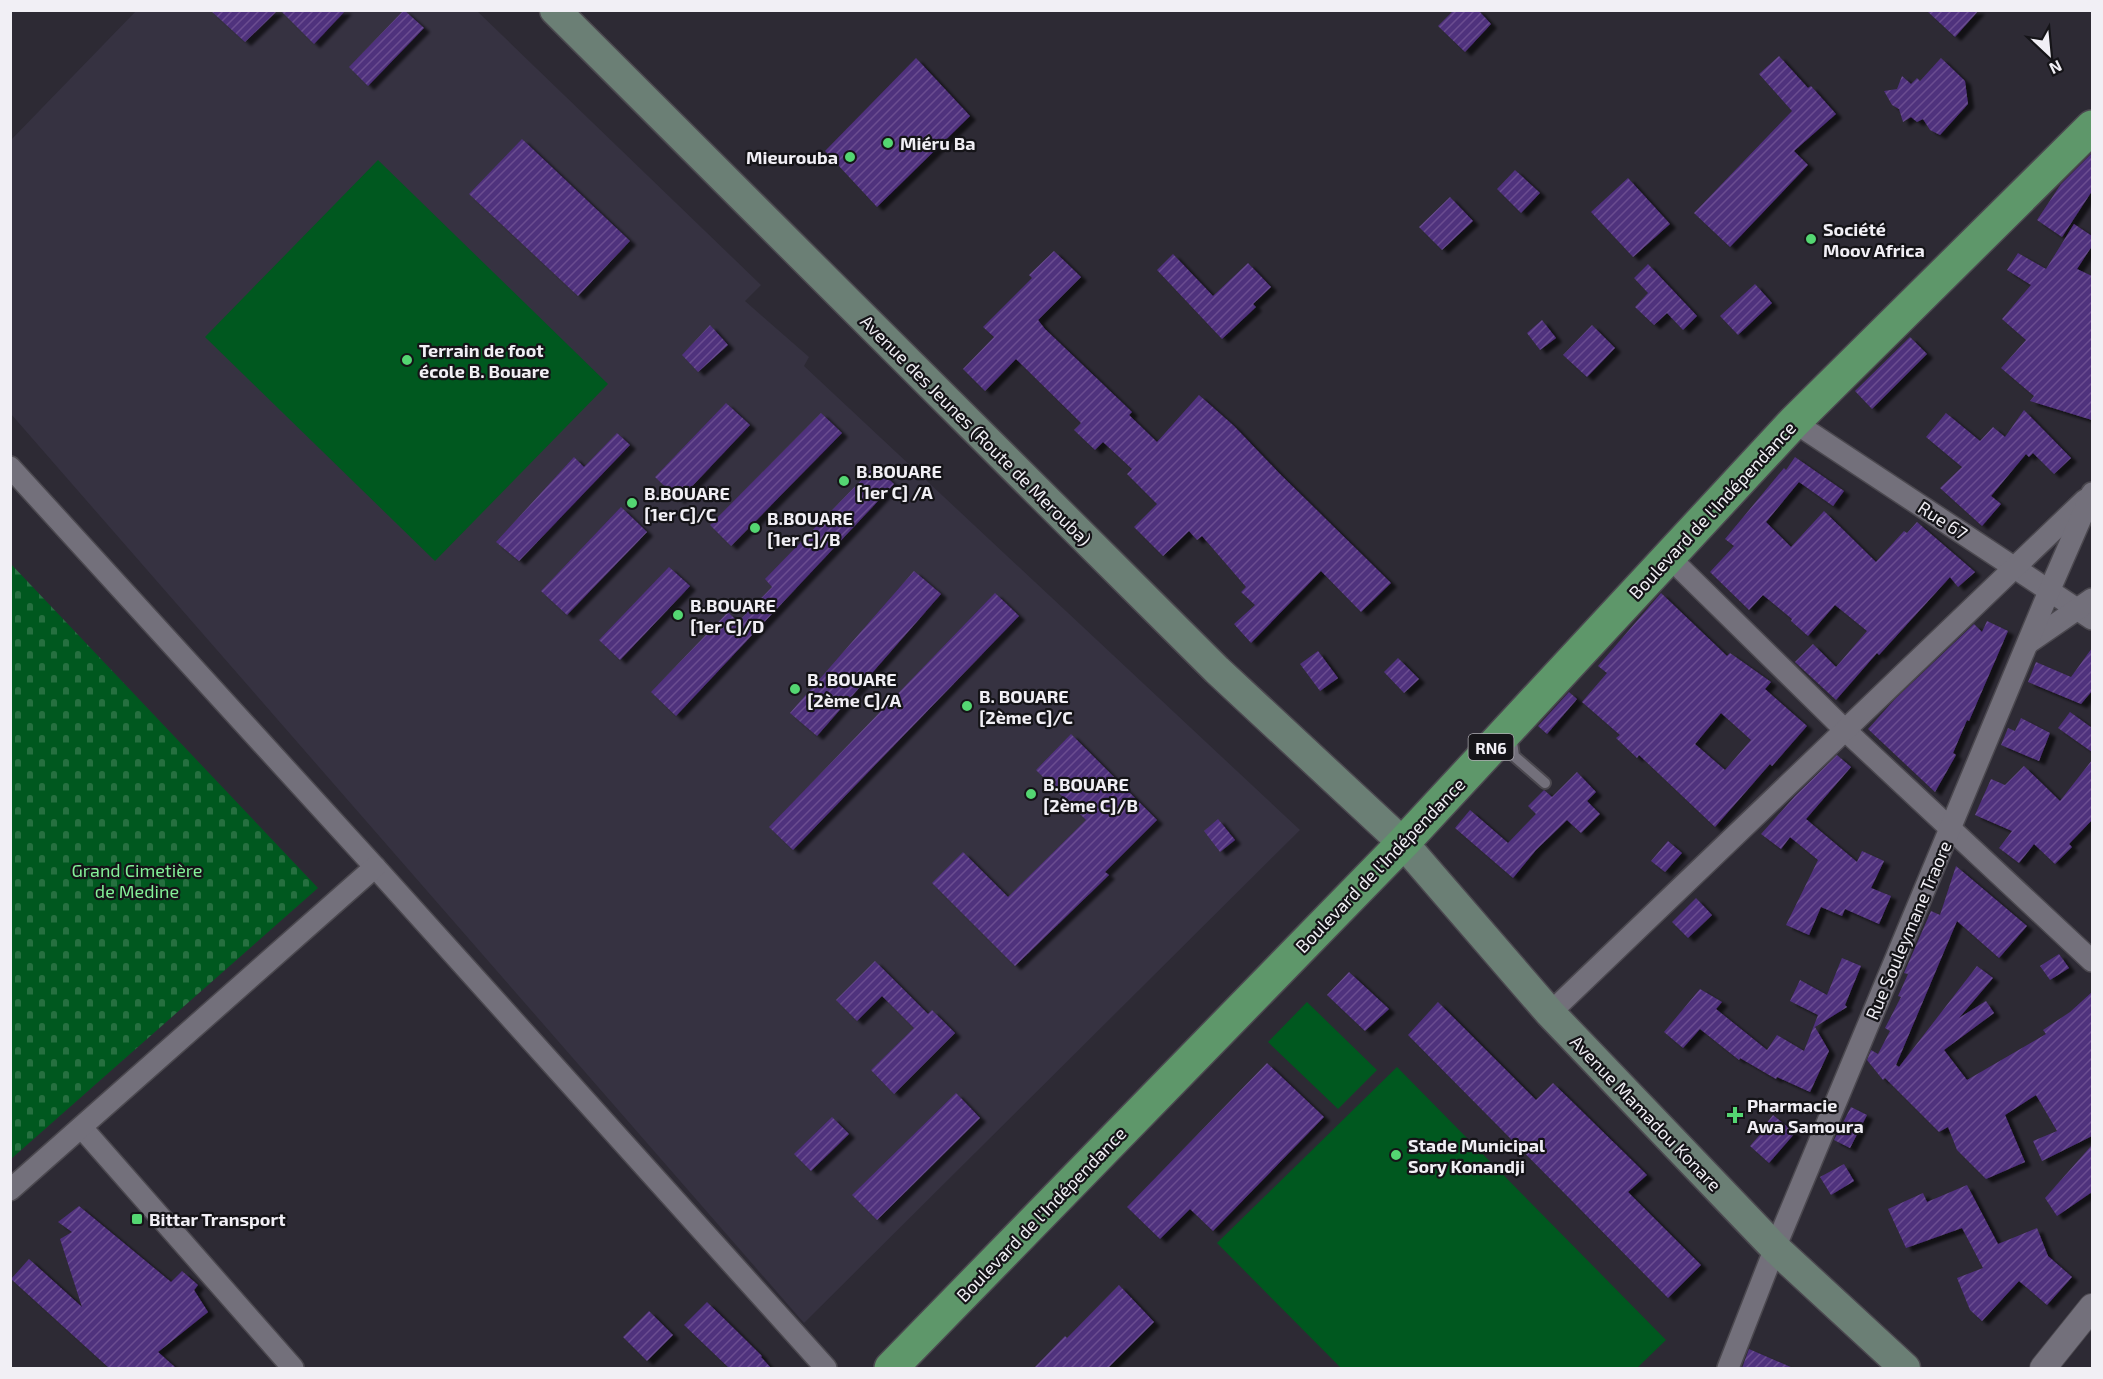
<svg xmlns="http://www.w3.org/2000/svg" width="2103" height="1379" viewBox="0 0 2103 1379" font-family="'Exo 2',sans-serif">
	<style>
		.built { fill: #363241 }
		.cemetery { fill: url(#cemetery-stones) }
		.pitch { fill: #00581f }
		.building { fill: url(#building-hatch); fill-rule: evenodd; filter: url(#shadow) }
		.lines { fill: none; stroke-linecap: round; stroke-linejoin: round }
		.service-casing { stroke: #4b484f; stroke-width: 14 }
		.minor-casing { stroke: #4b484f; stroke-width: 24 }
		.tertiary-casing { stroke: #4b484f; stroke-width: 28 }
		.secondary-casing { stroke: #4b484f; stroke-width: 33 }
		.trunk-casing { stroke: #4b484f; stroke-width: 36 }
		.service { stroke: #73707b; stroke-width: 10 }
		.minor { stroke: #73707b; stroke-width: 21 }
		.tertiary { stroke: #73707b; stroke-width: 26 }
		.secondary { stroke: #6b7f75; stroke-width: 30 }
		.trunk { stroke: #5e976a; stroke-width: 33 }
		.poi-dot { fill: #54d672; stroke: #151418; stroke-width: 2 }
		.labels { text-anchor: middle; dominant-baseline: central; stroke-width: 4.5; stroke-linejoin: round; paint-order: stroke }
		.shield { fill: #151418; stroke: #afadb3; stroke-width: 1.5 }
		.shield-label { font-size: 16px; font-weight: bold; fill: #f1eff5 }
		.poi-label { font-size: 18px; font-weight: bold; fill: #f1eff5; stroke: #151418; text-anchor: start }
		.street-label { font-size: 18px; fill: #f1eff5; stroke: #151418 }
		.park-label { font-size: 18px; fill: #84f098; stroke: #151418 }
	</style>
	<defs>
		<pattern id="cemetery-stones" width="16" height="16" patternUnits="userSpaceOnUse" patternTransform="scale(1.5)"><rect width="16" height="16" fill="#00581f"/><path d="M2 7V4a2 2 0 0 1 4 0v3zM10 15v-3a2 2 0 0 1 4 0v3z" fill="#267040"/></pattern>
		<pattern id="building-hatch" width="6" height="6" patternUnits="userSpaceOnUse" patternTransform="scale(1.5)"><rect width="6" height="6" fill="#50307d"/><path d="M-1 1l2-2M0 6l6-6M5 7l2-2" fill="none" stroke="#6a4e90"/></pattern>
		<filter id="shadow"><feDropShadow dx="6" dy="4" stdDeviation="1.5" flood-color="#0009"/></filter>
	</defs>
	<rect width="100%" height="100%" fill="#2d2a34"/>
	<path class="built" d="M136 11H477L761 285 745 301 809 357 804 366 1300 830 804 1323 11 414 10 141Z"/>
	<path class="cemetery" d="M10 563 318 888 11 1159H10Z"/>
	<g class="pitch">
		<path d="M378 160 608 384 435 561 205 337Z"/>
		<path d="M1307 1002 1377 1070 1338 1109 1268 1042Z"/>
		<path d="M1397 1067 1666 1340 1637 1368H1341L1217 1243Z"/>
	</g>
	<g class="building">
		<path d="M210 10H278L245 42Z"/>
		<path d="M280 10H346L314 44Z"/>
		<path d="M404 10 424 28 368 86 349 67Z"/>
		<path d="M1454 10H1478L1491 24 1465 52 1438 26Z"/>
		<path d="M1926 10H1979L1955 37Z"/>
		<path d="M1779 56 1808 88 1811 86 1836 114 1794 151 1808 165 1730 247 1694 213 1792 111 1759 74Z"/>
		<path d="M916 58 970 116 877 207 825 151Z"/>
		<path d="M1941 58 1965 81 1968 104 1940 135 1930 130 1923 119 1917 122 1911 117 1903 122 1899 109 1892 105 1884 91 1897 89 1902 76 1911 84 1917 78 1920 81Z"/>
		<path d="M522 139 630 241 578 296 469 194Z"/>
		<path d="M2092 153V191L2062 237 2037 220 2061 184Z"/>
		<path d="M1515 170 1540 193 1521 213 1497 189Z"/>
		<path d="M1628 178 1670 224 1633 257 1591 212Z"/>
		<path d="M1450 197 1473 221 1442 250 1419 227Z"/>
		<path d="M2074 224 2092 236V246L2077 269 2092 276V420L2030 401 2034 396 2001 368 2026 340 2002 319 2031 285 2007 270 2018 253 2046 269Z"/>
		<path d="M1054 251 1081 277 1038 320 1045 329 1132 412 1129 415 1157 442 1199 395 1234 426 1280 474 1391 583 1361 612 1321 571 1251 643 1234 624 1255 605 1241 592 1246 587 1202 536 1197 540 1189 531 1163 556 1134 527 1157 504 1127 474 1132 469 1103 442 1095 450 1074 430 1081 423 1016 359 985 391 963 369 994 337 983 327 1032 278 1029 275Z"/>
		<path d="M1173 254 1213 296 1248 263 1271 287 1253 304 1256 307 1222 339 1157 270Z"/>
		<path d="M1648 264 1697 316 1683 330 1667 313 1654 325 1635 307 1648 293 1634 278Z"/>
		<path d="M1755 284 1772 303 1738 335 1720 316Z"/>
		<path d="M1542 320 1556 338 1540 350 1527 333Z"/>
		<path d="M710 325 728 345 698 372 682 355Z"/>
		<path d="M1592 325 1615 348 1587 377 1563 355Z"/>
		<path d="M1910 337 1927 354 1872 409 1855 391Z"/>
		<path d="M726 403 750 425 679 500 655 477Z"/>
		<path d="M2024 410 2071 458 2054 474 2033 453 2029 457 2026 454 1991 496 2001 504 1982 526 1940 488 1962 467 1926 437 1946 413 1980 441 1993 427 2005 437Z"/>
		<path d="M821 413 842 433 731 546 710 525Z"/>
		<path d="M617 433 630 445 519 561 496 542 574 457 584 467Z"/>
		<path d="M1795 457 1844 491 1833 506 1799 482 1766 522 1791 547 1824 511 1876 562 1904 531 1907 533 1917 522 1975 572 1958 587 1950 577 1879 655 1877 653 1836 700 1795 662 1813 644 1836 667 1867 631 1835 605 1808 636 1791 621 1792 619 1763 595 1749 610 1710 572 1734 546 1725 539 1784 468 1786 470Z"/>
		<path d="M875 466 894 484 676 716 651 692 728 612 738 622 772 587 765 579Z"/>
		<path d="M621 507 647 532 567 615 541 591Z"/>
		<path d="M669 567 690 586 620 660 599 640Z"/>
		<path d="M914 571 941 594 817 736 790 713Z"/>
		<path d="M995 593 1019 616 793 850 769 827Z"/>
		<path d="M1661 593 1727 656 1730 653 1771 682 1765 689 1807 726 1772 766 1770 764 1715 827 1639 755 1637 758 1616 738 1620 735 1582 702 1607 673 1598 666ZM1721 713 1751 740 1725 770 1695 744Z"/>
		<path d="M1987 621 2008 631 1969 721 1967 720 1953 753 1956 755 1935 792 1868 729 1895 699 1974 624 1982 632Z"/>
		<path d="M2092 648V691L2081 704 2028 682 2036 662 2071 677Z"/>
		<path d="M1318 651 1338 678 1320 691 1300 664Z"/>
		<path d="M1398 658 1419 679 1404 693 1384 672Z"/>
		<path d="M1569 692 1577 699 1547 734 1538 726Z"/>
		<path d="M2070 712 2092 728V752L2058 728Z"/>
		<path d="M2021 718 2050 733 2039 761 2001 745 2008 728 2015 731Z"/>
		<path d="M1071 734 1157 820 1105 872 1109 875 1015 966 932 883 963 852 1008 897 1086 820 1036 770Z"/>
		<path d="M1837 755 1851 767 1806 819 1857 862 1862 851 1884 861 1871 888 1891 896 1879 924 1845 909 1842 916 1821 907 1809 935 1786 925 1818 860 1790 837 1781 849 1761 834 1795 796Z"/>
		<path d="M2092 760V820L2069 844 2072 847 2055 864 2034 844 2019 863 1999 848 2012 831 1975 815 1991 779 2005 785 2024 766 2060 801Z"/>
		<path d="M1577 772 1596 792 1587 801 1600 814 1581 833 1567 820 1536 850 1513 878 1455 828 1470 810 1508 843 1536 814 1528 806 1544 790 1552 797Z"/>
		<path d="M1218 819 1235 840 1220 852 1204 831Z"/>
		<path d="M1668 841 1682 853 1665 872 1651 861Z"/>
		<path d="M1956 866 2027 926 1999 958 1957 921 1896 1065 1899 1067 1977 966 1993 978 1959 1018 1986 1001 1994 1013 1944 1050 1967 1080 2046 1034 2043 1030 2070 1012 2092 992V1136L2042 1161 2033 1141 2057 1131 2036 1095 2005 1115 2025 1162 1986 1179 1957 1150 1948 1127 1939 1132 1885 1078 1883 1080 1867 1060 1871 1050 1878 1054 1890 1031 1885 1028 1901 997 1898 996 1908 974 1904 973 1931 911 1940 915Z"/>
		<path d="M1696 898 1712 915 1688 938 1672 922Z"/>
		<path d="M2059 954 2069 968 2050 980 2040 966Z"/>
		<path d="M1842 958 1861 966 1845 1005 1847 1007 1815 1027 1829 1051 1810 1092 1777 1077 1776 1079 1740 1058 1739 1060 1700 1029 1683 1048 1664 1032 1700 989 1722 1002 1716 1009 1767 1050 1777 1035 1804 1051 1818 1015 1790 1001 1800 980 1827 995Z"/>
		<path d="M875 961 928 1014 932 1010 955 1033 894 1094 871 1070 914 1028 882 996 857 1021 836 1000Z"/>
		<path d="M1349 972 1389 1009 1365 1031 1327 995Z"/>
		<path d="M1438 1002 1536 1100 1553 1083 1647 1175 1628 1192 1701 1265 1668 1298 1408 1035Z"/>
		<path d="M1267 1063 1324 1117 1213 1231 1190 1209 1160 1239 1127 1207Z"/>
		<path d="M956 1093 980 1118 877 1220 852 1195Z"/>
		<path d="M1851 1107 1867 1115 1850 1148 1834 1140Z"/>
		<path d="M1773 1115 1795 1133 1769 1163 1750 1146 1764 1130 1762 1129Z"/>
		<path d="M832 1117 849 1134 811 1171 794 1154Z"/>
		<path d="M2092 1145V1192L2057 1216 2045 1198Z"/>
		<path d="M1844 1164 1854 1181 1831 1195 1820 1177Z"/>
		<path d="M1967 1185 1998 1244 2037 1228 2048 1256 2072 1277 2047 1305 2019 1281 1982 1321 1970 1310 1957 1278 1983 1268 1962 1228 1906 1248 1888 1209 1923 1193 1927 1202Z"/>
		<path d="M79 1206 171 1282 182 1271 198 1285 194 1290 208 1312 158 1352 176 1368H109L11 1279 29 1259 82 1307 60 1239 72 1232 58 1222Z"/>
		<path d="M1119 1285 1154 1322 1108 1368H1034L1065 1336 1067 1338Z"/>
		<path d="M707 1302 762 1356 761 1357 771 1368H729L684 1325Z"/>
		<path d="M649 1311 673 1335 647 1361 623 1337Z"/>
		<path d="M1749 1349 1793 1368H1742Z"/>
	</g>
	<g class="lines">
		<g class="service-casing">
			<path id="service" d="M1511 735 1514 756 1545 783"/>
		</g>
		<g class="minor-casing">
			<g id="minor">
				<path d="M1794 422 2092 619"/>
				<path d="M10 467 375 867 826 1368"/>
				<path d="M1668 556 1845 730 2092 961"/>
				<path d="M2028 643 2092 599"/>
				<path d="M1550 1013 2085 500"/>
				<path d="M82 1128 293 1368"/>
				<path d="M10 1190 375 867"/>
				<path d="M1728 1368 1775 1248 2050 589 2092 493"/>
			</g>
		</g>
		<g class="tertiary-casing">
			<path id="tertiary" d="M2043 1368 2092 1307"/>
		</g>
		<g class="secondary-casing">
			<path id="secondary" d="M555 10 1217 670 1403 843 1550 1013 1775 1248 1905 1368"/>
		</g>
		<g class="trunk-casing">
			<path id="trunk" d="M891 1368 1403 843 1794 422 2092 127"/>
		</g>
		<use href="#service" class="service"/>
		<use href="#minor" class="minor"/>
		<use href="#tertiary" class="tertiary"/>
		<use href="#secondary" class="secondary"/>
		<use href="#trunk" class="trunk"/>
	</g>
	<g class="poi-dot">
		<circle cx="888" cy="143" r="6"/>
		<circle cx="850" cy="157" r="6"/>
		<circle cx="1811" cy="239" r="6"/>
		<circle cx="407" cy="360" r="6"/>
		<circle cx="844" cy="481" r="6"/>
		<circle cx="632" cy="503" r="6"/>
		<circle cx="755" cy="528" r="6"/>
		<circle cx="678" cy="615" r="6"/>
		<circle cx="795" cy="689" r="6"/>
		<circle cx="967" cy="706" r="6"/>
		<circle cx="1031" cy="794" r="6"/>
		<path d="M1732 1106h6v6h6v6h-6v6h-6v-6h-6v-6h6z"/>
		<circle cx="1396" cy="1155" r="6"/>
		<rect x="131" y="1213" width="12" height="12" rx="3"/>
	</g>
	<g class="labels">
		<rect class="shield" x="1468.5" y="734" width="45" height="26" rx="4.5"/>
		<g class="shield-label">
			<text x="1491" y="747">RN6</text>
		</g>
		<g class="poi-label">
			<text x="900" y="143">Miéru Ba</text>
			<text x="838" y="157" text-anchor="end">Mieurouba</text>
			<text x="1823" y="229">Société<tspan x="1823" dy="21">Moov Africa</tspan></text>
			<text x="419" y="350">Terrain de foot<tspan x="419" dy="21">école B. Bouare</tspan></text>
			<text x="856" y="471">B.BOUARE<tspan x="856" dy="21">[1er C] /A</tspan></text>
			<text x="644" y="493">B.BOUARE<tspan x="644" dy="21">[1er C]/C</tspan></text>
			<text x="767" y="518">B.BOUARE<tspan x="767" dy="21">[1er C]/B</tspan></text>
			<text x="690" y="605">B.BOUARE<tspan x="690" dy="21">[1er C]/D</tspan></text>
			<text x="807" y="679">B. BOUARE<tspan x="807" dy="21">[2ème C]/A</tspan></text>
			<text x="979" y="696">B. BOUARE<tspan x="979" dy="21">[2ème C]/C</tspan></text>
			<text x="1043" y="784">B.BOUARE<tspan x="1043" dy="21">[2ème C]/B</tspan></text>
			<text x="1747" y="1105">Pharmacie<tspan x="1747" dy="21">Awa Samoura</tspan></text>
			<text x="1408" y="1145">Stade Municipal<tspan x="1408" dy="21">Sory Konandji</tspan></text>
			<text x="149" y="1219">Bittar Transport</text>
		</g>
		<g class="street-label">
			<text transform="translate(976 430) rotate(45)">Avenue des Jeunes (Route de Merouba)</text>
			<text transform="translate(1712 510) rotate(-47)">Boulevard de l'Indépendance</text>
			<text transform="translate(1943 520) rotate(33)">Rue 67</text>
			<text transform="translate(1380 865) rotate(-46)">Boulevard de l'Indépendance</text>
			<text transform="translate(1908 930) rotate(-67)">Rue Souleymane Traore</text>
			<text transform="translate(1646 1113) rotate(46)">Avenue Mamadou Konare</text>
			<text transform="translate(1041 1214) rotate(-46)">Boulevard de l'Indépendance</text>
		</g>
		<g class="park-label">
			<text x="137" y="870">Grand Cimetière<tspan x="137" dy="21">de Medine</tspan></text>
		</g>
	</g>
	<rect width="2103" height="1379" fill="none" stroke="#f1eff5" stroke-width="24"/>
	<g transform="translate(2049 54) rotate(154)" stroke="#151418" stroke-width="4.5" paint-order="stroke">
	<path d="M0-4.5L10 22L0 15L-10 22Z" fill="#f1eff5"/>
	<text y="-9" font-size="16" font-weight="bold" text-anchor="middle" fill="#f1eff5">N</text>
	</g>
</svg>
